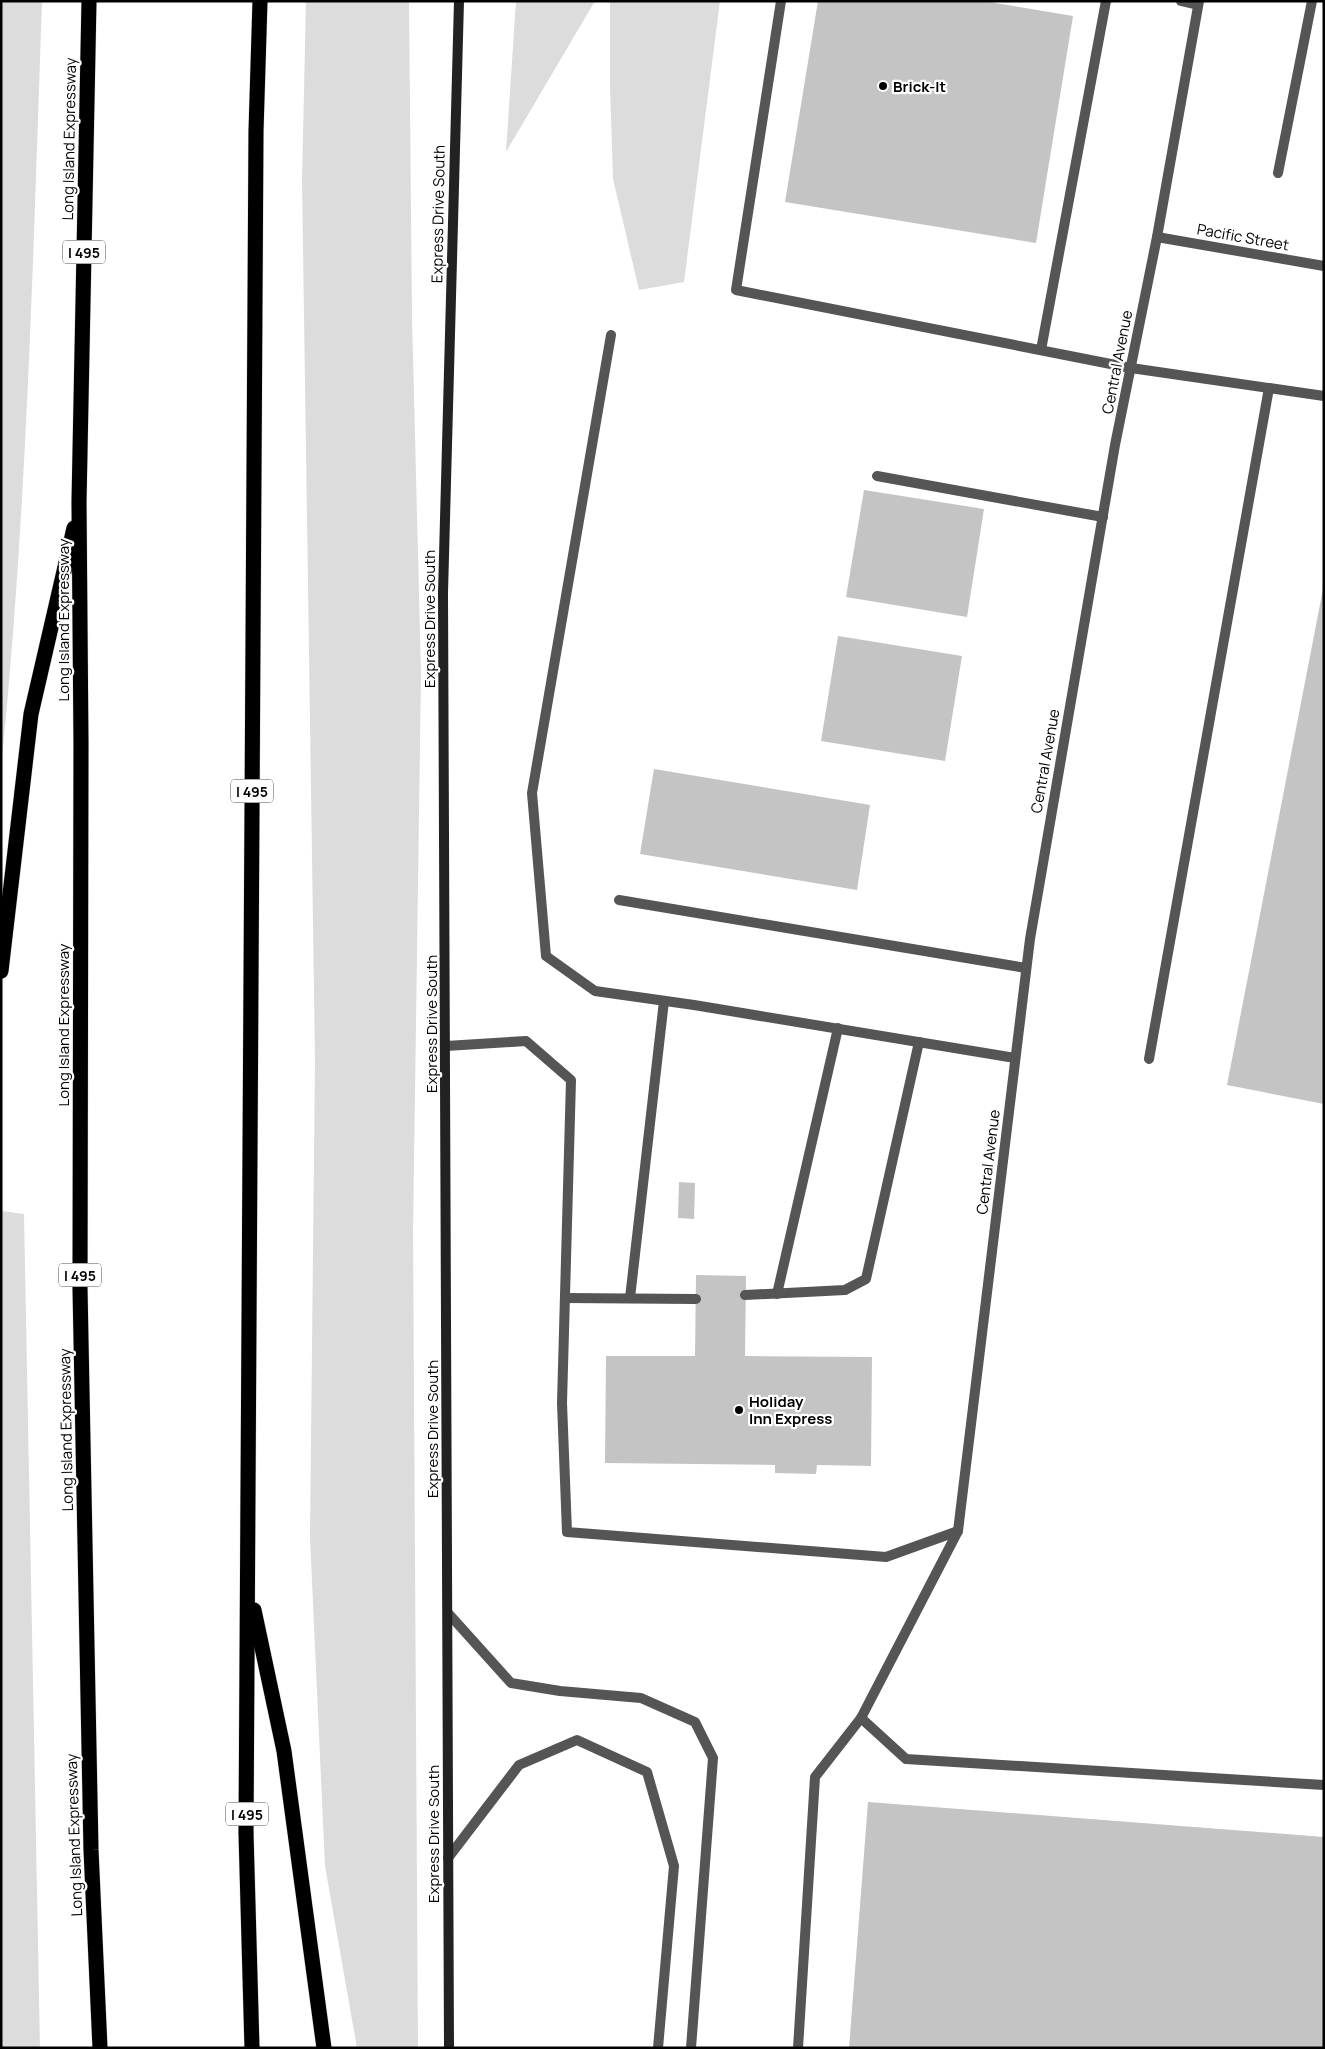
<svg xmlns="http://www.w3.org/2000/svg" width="1325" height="2049" viewBox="0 0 1325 2049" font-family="Manrope,sans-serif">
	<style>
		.green { fill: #dcdcdc }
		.building { fill: #c4c4c4 }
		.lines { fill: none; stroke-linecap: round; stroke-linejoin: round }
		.motorway-casing { stroke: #dbdbdb; stroke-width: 16 }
		.service { stroke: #555; stroke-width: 10 }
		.minor { stroke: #555; stroke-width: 10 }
		.secondary { stroke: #222; stroke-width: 10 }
		.motorway { stroke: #000; stroke-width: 15 }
		.poi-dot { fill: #000; stroke: #fff; stroke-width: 2 }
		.labels { text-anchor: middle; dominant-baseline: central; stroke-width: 4.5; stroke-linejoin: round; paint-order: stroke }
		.shield { fill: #fff; stroke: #4c4c4c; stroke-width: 1 }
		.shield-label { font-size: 14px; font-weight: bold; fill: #000 }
		.poi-label { font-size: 15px; font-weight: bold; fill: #000; stroke: #fff; text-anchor: start }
		.street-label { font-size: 15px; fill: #000; stroke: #fff }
	</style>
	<rect width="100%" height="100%" fill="#fff"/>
	<g class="green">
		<path d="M1 1H42C33 257 27 513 1 768Z"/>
		<path d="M306 1H409L412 316 421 674 413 1233 418 2048H357L325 1866 310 1538 315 1060 302 180Z"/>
		<path d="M516 1H595L506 152Z"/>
		<path d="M610 1H720L684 282 639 290 613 179 610 86Z"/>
		<path d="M2 1211 24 1214 40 2048H1Z"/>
	</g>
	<g class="building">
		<path d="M818 1H983L1073 16 1036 243 785 202Z"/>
		<path d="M864 490 984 509 967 617 846 597Z"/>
		<path d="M1323 589H1324V1104L1227 1085Z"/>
		<path d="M838 636 962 656 945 761 821 741Z"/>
		<path d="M654 769 870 805 857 890 640 854Z"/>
		<path d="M679 1182 695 1183 694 1219 678 1218Z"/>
		<path d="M696 1275 746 1276 745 1356 872 1357 871 1466 817 1465 816 1474 775 1473V1465L605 1463 606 1356H695Z"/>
		<path d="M868 1802 1324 1837V2048H849Z"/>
	</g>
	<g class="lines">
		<g class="motorway-casing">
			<g id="motorway">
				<path d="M89 1 79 502 81 743 80 1288 91 1850 100 2048"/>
				<path d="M1 971 31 714 74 528"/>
				<path d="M254 1610 284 1751 324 2048"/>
				<path d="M252 2048 246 1833 256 131 260 1"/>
			</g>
		</g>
		<g class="service">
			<path d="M781 1 736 290 1131 368 1324 396"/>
			<path d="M1181 1 1198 5"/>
			<path d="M1278 173 1312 1"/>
			<path d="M611 335 532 793 546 956 595 991 694 1005 1015 1058"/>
			<path d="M1041 350 1106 1"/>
			<path d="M877 476 1103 517"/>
			<path d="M619 900 1026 968"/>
			<path d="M446 1046 526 1041 571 1080 562 1403 567 1532 886 1557 958 1531"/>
			<path d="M1149 1059 1269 388"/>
			<path d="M777 1294 838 1028"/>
			<path d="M745 1295 845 1290 866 1279 919 1042"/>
			<path d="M565 1298 696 1299"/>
			<path d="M630 1298 664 1001"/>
			<path d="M448 1613 511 1683 560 1691 641 1698 695 1722 713 1758 691 2048"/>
			<path d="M861 1718 958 1531"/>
			<path d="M448 1858 519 1765 577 1740 647 1772 674 1866 658 2048"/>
			<path d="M798 2048 815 1777 861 1718 906 1759 1324 1785"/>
		</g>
		<g class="minor">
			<path d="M1157 237 1324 266"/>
			<path d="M958 1531 1030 939 1115 445 1157 237 1199 1"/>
		</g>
		<path class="secondary" d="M449 2048 443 593 459 1"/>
		<use href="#motorway" class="motorway"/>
	</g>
	<g class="poi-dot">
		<circle cx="883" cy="86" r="5"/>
		<circle cx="739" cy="1410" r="5"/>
	</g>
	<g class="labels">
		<g class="shield">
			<rect x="63" y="240.5" width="42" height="23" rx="4"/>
			<rect x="231" y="779.5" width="42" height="23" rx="4"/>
			<rect x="59" y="1263.5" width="42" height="23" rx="4"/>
			<rect x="226" y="1802.5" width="42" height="23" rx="4"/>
		</g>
		<g class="shield-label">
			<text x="84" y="252">I 495</text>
			<text x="252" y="791">I 495</text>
			<text x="80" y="1275">I 495</text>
			<text x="247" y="1814">I 495</text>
		</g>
		<g class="poi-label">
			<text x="893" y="86">Brick-It</text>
			<text x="749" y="1401">Holiday<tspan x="749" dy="17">Inn Express</tspan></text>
		</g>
		<g class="street-label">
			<text transform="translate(69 139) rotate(-89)">Long Island Expressway</text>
			<text transform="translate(438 214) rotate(-89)">Express Drive South</text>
			<text transform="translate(1243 237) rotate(10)">Pacific Street</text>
			<text transform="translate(1117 362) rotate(-79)">Central Avenue</text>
			<text transform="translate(429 619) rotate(-90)">Express Drive South</text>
			<text transform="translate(63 620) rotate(-90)">Long Island Expressway</text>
			<text transform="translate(1045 761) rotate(-80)">Central Avenue</text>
			<text transform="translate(431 1024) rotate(-90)">Express Drive South</text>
			<text transform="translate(63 1025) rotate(-90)">Long Island Expressway</text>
			<text transform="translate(988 1162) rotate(-83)">Central Avenue</text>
			<text transform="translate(432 1429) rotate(-90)">Express Drive South</text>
			<text transform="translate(66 1430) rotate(-91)">Long Island Expressway</text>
			<text transform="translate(433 1834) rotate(-90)">Express Drive South</text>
			<text transform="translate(74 1835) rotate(-92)">Long Island Expressway</text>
		</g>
	</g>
	<rect width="1325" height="2049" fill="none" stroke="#000000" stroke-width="5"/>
</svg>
